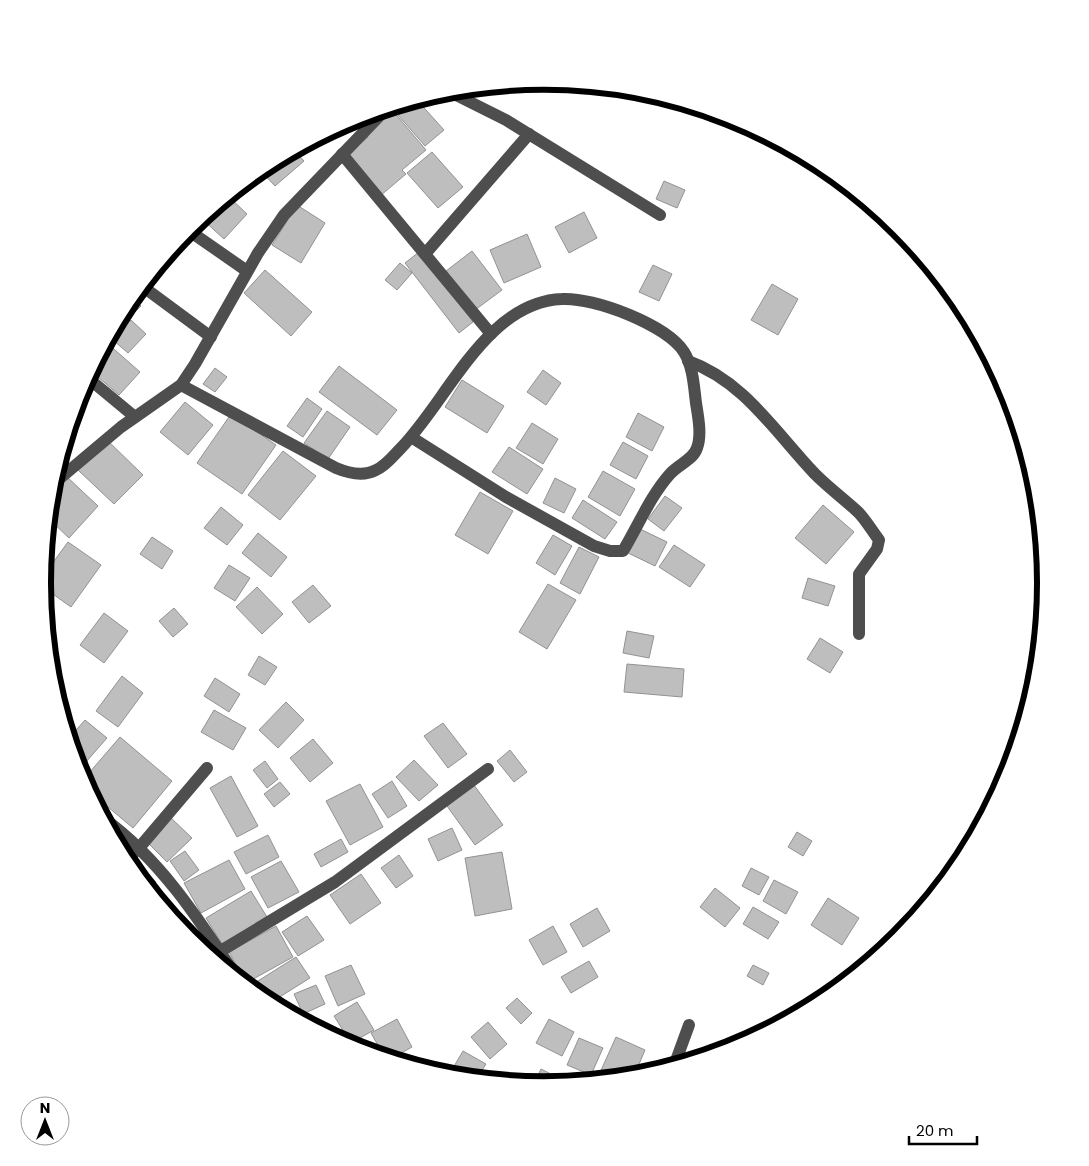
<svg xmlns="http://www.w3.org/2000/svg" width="1089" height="1166" viewBox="0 0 1089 1166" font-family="Poppins,sans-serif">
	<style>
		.building { fill: #bebebe; stroke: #929292 }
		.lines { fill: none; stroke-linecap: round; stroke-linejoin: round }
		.minor { stroke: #4e4e4e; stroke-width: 12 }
		.rim { fill: none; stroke: #000; stroke-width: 6 }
	</style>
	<rect width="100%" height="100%" fill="#fff"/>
	<g class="building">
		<path d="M417 100 444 130 425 146 398 115Z"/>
		<path d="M393 111 426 150 402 170 406 174 380 196 346 156 368 137 366 134Z"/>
		<path d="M333 130 303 156 297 149Z"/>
		<path d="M294 150 304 161 275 186 260 170Z"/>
		<path d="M432 152 463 187 438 208 407 173Z"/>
		<path d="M664 181 685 190 677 208 656 199Z"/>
		<path d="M228 196 247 214 224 239 201 218Z"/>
		<path d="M297 205 325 223 301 263 272 245Z"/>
		<path d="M584 212 597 238 569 253 555 227Z"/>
		<path d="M527 234 541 267 504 283 490 250Z"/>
		<path d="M472 251 502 290 475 310 446 271Z"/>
		<path d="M419 252 473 322 459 333 405 263Z"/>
		<path d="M400 263 412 273 397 290 385 280Z"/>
		<path d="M653 265 672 274 659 301 639 292Z"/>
		<path d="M265 270 312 312 291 336 244 293Z"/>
		<path d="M772 284 798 299 778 335 751 320Z"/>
		<path d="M132 298 141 306 125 322 120 317Z"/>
		<path d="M131 320 146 334 128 353 113 340Z"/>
		<path d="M107 343 140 372 119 395 91 371Z"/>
		<path d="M339 366 397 410 377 435 319 392Z"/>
		<path d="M215 368 227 377 215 392 203 384Z"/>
		<path d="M543 370 561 383 546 405 527 392Z"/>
		<path d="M462 380 504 406 487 433 445 407Z"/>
		<path d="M307 398 322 409 303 437 287 426Z"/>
		<path d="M185 402 213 425 188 455 160 432Z"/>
		<path d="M327 411 350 427 328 459 304 443Z"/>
		<path d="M638 413 664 427 652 451 626 437Z"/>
		<path d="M231 414 276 445 242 494 197 463Z"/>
		<path d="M532 423 558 439 543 464 516 448Z"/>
		<path d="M107 440 143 475 114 504 78 470Z"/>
		<path d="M623 442 648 456 636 479 610 465Z"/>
		<path d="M509 447 543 469 527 494 492 472Z"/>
		<path d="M283 451 316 476 280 520 248 495Z"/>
		<path d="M603 471 635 489 620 516 588 497Z"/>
		<path d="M66 476 98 506 69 538 49 519 52 491Z"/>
		<path d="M555 478 576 489 564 513 543 503Z"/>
		<path d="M480 492 513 511 488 554 455 535Z"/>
		<path d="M665 496 682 508 664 531 648 519Z"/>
		<path d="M583 500 617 522 605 539 572 518Z"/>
		<path d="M823 505 854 532 826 564 795 538Z"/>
		<path d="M221 507 243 525 227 545 204 528Z"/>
		<path d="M638 528 667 542 655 566 626 552Z"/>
		<path d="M258 533 287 557 271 577 242 553Z"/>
		<path d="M553 535 572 546 555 575 536 563Z"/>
		<path d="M152 537 173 551 162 569 140 554Z"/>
		<path d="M68 542 101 565 71 607 43 587V576Z"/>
		<path d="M674 545 705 565 690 587 659 567Z"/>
		<path d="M579 547 599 557 580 594 560 583Z"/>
		<path d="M229 565 250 578 235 601 214 588Z"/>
		<path d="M808 578 835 586 828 606 802 598Z"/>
		<path d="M548 584 576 600 547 649 519 632Z"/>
		<path d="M313 585 331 606 309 623 292 602Z"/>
		<path d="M257 587 283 614 262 634 236 607Z"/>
		<path d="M174 608 188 624 173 637 159 621Z"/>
		<path d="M104 613 128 631 104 663 80 645Z"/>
		<path d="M627 631 654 636 649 658 623 653Z"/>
		<path d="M820 638 843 652 830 673 807 659Z"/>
		<path d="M259 656 277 667 265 685 248 675Z"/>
		<path d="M627 664 684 669 682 697 624 692Z"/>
		<path d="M122 676 143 693 118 727 96 711Z"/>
		<path d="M215 678 240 694 229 712 204 696Z"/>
		<path d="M286 702 304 720 278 748 259 730Z"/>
		<path d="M214 710 246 728 233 750 201 732Z"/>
		<path d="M85 720 107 738 79 770 69 738Z"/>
		<path d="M443 723 467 754 448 768 424 736Z"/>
		<path d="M120 737 172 781 133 828 89 791 83 780Z"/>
		<path d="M313 739 333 763 310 782 290 758Z"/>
		<path d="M510 750 527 772 514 782 497 761Z"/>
		<path d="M414 760 438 785 419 801 396 777Z"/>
		<path d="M265 761 278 779 267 788 253 770Z"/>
		<path d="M231 776 258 826 237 837 210 788Z"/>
		<path d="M392 781 407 806 388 818 372 794Z"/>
		<path d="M280 782 290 794 274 807 264 794Z"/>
		<path d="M360 784 383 827 350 845 326 801Z"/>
		<path d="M474 785 503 825 475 845 447 806Z"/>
		<path d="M170 817 192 838 167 862 146 841Z"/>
		<path d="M452 828 462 850 438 861 428 839Z"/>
		<path d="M797 832 812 841 803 856 788 847Z"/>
		<path d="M268 835 279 857 246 874 234 852Z"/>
		<path d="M341 839 348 852 321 867 314 854Z"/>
		<path d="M185 851 199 870 184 881 170 861Z"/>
		<path d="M502 852 512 909 475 916 465 858Z"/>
		<path d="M399 855 413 876 396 888 381 868Z"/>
		<path d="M133 858 156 882 149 889 128 863Z"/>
		<path d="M229 860 245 889 201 913 184 883Z"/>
		<path d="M281 861 299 892 268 908 251 877Z"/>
		<path d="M751 868 769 877 759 895 742 886Z"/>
		<path d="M361 874 381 903 350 924 330 895Z"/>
		<path d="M774 880 798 892 786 914 763 901Z"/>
		<path d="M715 888 740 908 725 927 700 907Z"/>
		<path d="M251 891 267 917 222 944 206 918Z"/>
		<path d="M828 898 859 918 842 945 811 925Z"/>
		<path d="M753 907 779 922 768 939 743 924Z"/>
		<path d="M597 908 610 931 583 947 570 924Z"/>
		<path d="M184 916 198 940 194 942 176 921Z"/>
		<path d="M307 916 324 940 298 956 282 932Z"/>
		<path d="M276 926 293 957 246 983 229 952Z"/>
		<path d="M553 926 567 952 543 965 529 940Z"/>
		<path d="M296 957 310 978 270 1003 252 989 250 986Z"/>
		<path d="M589 961 598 977 571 993 561 977Z"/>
		<path d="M351 965 365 994 338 1006 325 976Z"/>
		<path d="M753 965 769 973 763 985 747 976Z"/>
		<path d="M316 985 325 1004 303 1014 294 994Z"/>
		<path d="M517 998 532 1013 521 1024 506 1008Z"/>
		<path d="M357 1002 374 1030 351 1043 334 1016Z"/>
		<path d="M397 1019 412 1047 391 1059 384 1056 371 1033Z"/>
		<path d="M549 1019 574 1032 562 1056 536 1043Z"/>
		<path d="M488 1022 507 1044 490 1059 471 1037Z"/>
		<path d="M616 1037 645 1050 634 1076 602 1079 598 1077Z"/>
		<path d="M579 1038 603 1048 591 1075 567 1065Z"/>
		<path d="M463 1051 486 1064 477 1078 468 1077 453 1068Z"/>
		<path d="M541 1069 569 1083 534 1084Z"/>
	</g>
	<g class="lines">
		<g class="minor">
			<path d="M448 91 506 120 660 215"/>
			<path d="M342 154 491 334"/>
			<path d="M188 230 247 271"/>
			<path d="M425 254 529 134"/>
			<path d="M142 286 211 337"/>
			<path d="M688 361C744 381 775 432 815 474 829 488 844 499 858 512 866 520 872 531 879 540L877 549 859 574V634"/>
			<path d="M88 378 135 417"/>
			<path d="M181 385 336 468C348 473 363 477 376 470 386 466 394 455 401 448 448 400 486 302 562 299 594 297 667 325 684 352 693 366 694 387 696 403 698 416 702 435 697 448 693 460 679 464 670 474 651 495 638 526 623 551H610L594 546 506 497 411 437"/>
			<path d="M52 485 121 427 181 385 195 364 258 253 284 215 386 109"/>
			<path d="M103 818C159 858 199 919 236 976"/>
			<path d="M126 860 139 848 207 768"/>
			<path d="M219 952 335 882 488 769"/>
			<path d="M674 1066 689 1025"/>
		</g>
	</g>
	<path d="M0 0H1089V1166H0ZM51 583a493 493 0 1 1 986 0a493 493 0 1 1-986 0Z" fill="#fff" fill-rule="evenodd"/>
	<path class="rim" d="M51 583a493 493 0 1 1 986 0a493 493 0 1 1-986 0Z"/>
	<g transform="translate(45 1121)"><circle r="24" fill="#ffffff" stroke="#999999"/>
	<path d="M0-4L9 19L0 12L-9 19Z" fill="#000000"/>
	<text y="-8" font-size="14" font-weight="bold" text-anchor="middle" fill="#000000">N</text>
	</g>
	<path d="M909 1136v8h68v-8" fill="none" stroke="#000000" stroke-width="2.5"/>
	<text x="916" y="1136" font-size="15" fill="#000000" stroke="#ffffff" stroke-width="4" paint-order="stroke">20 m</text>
</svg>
